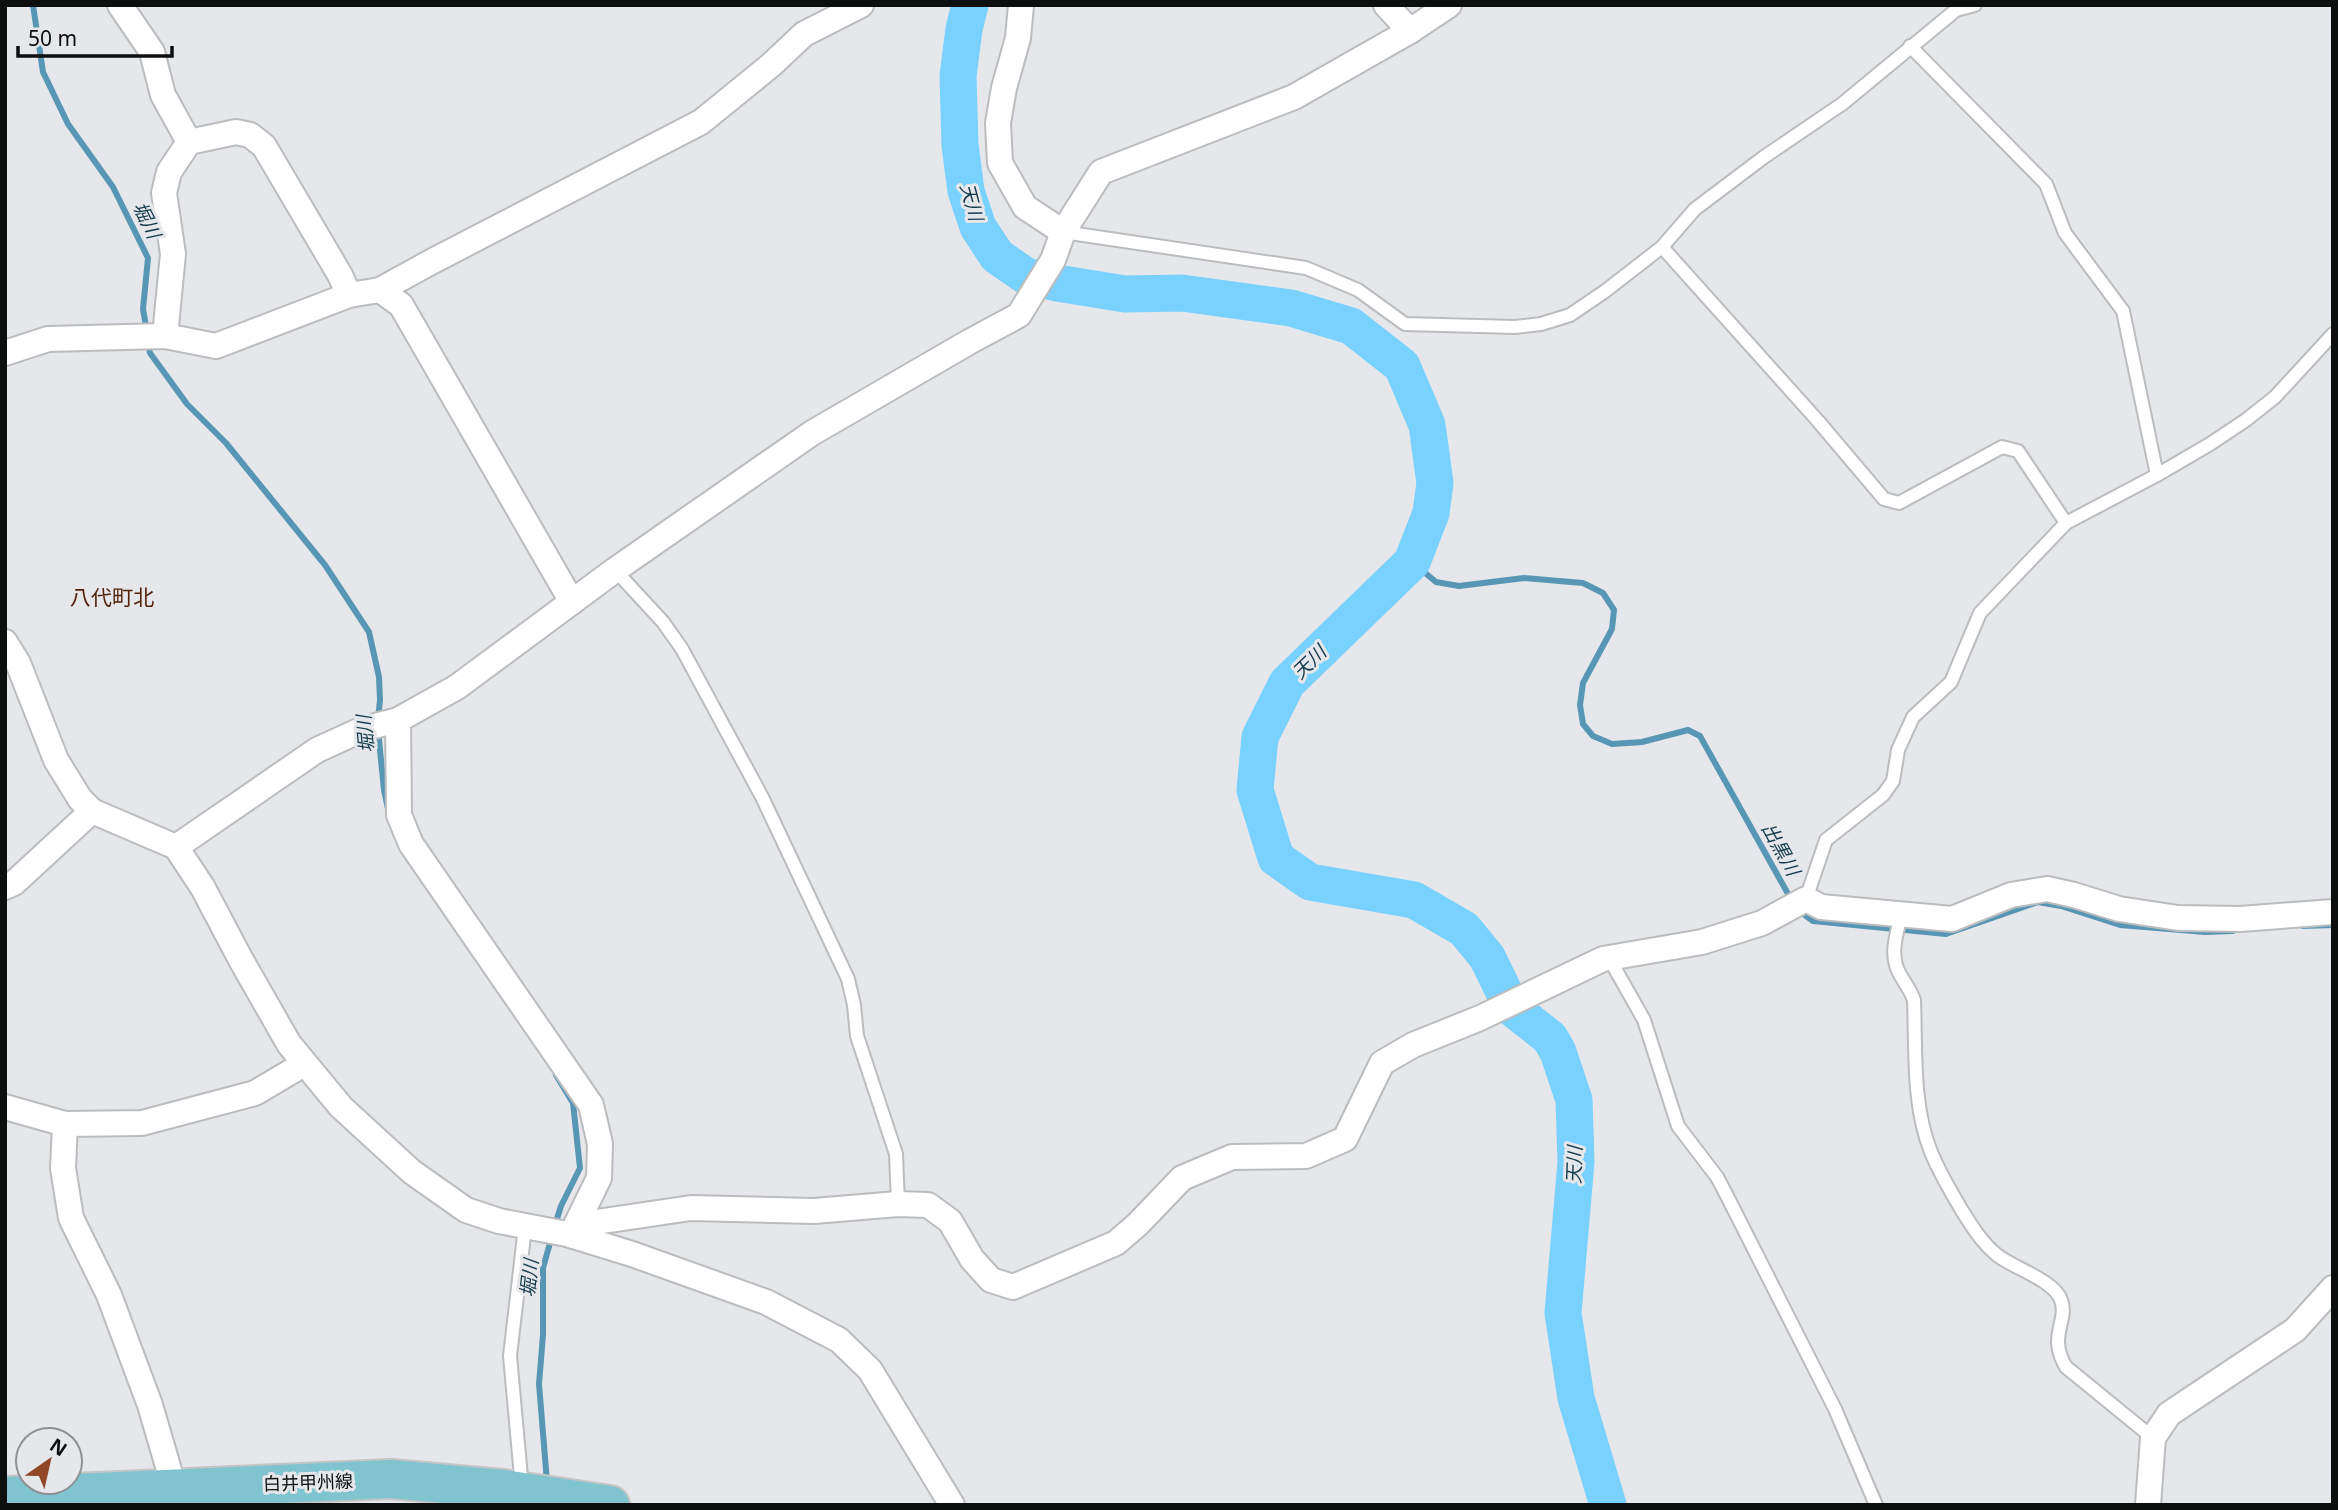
<svg xmlns="http://www.w3.org/2000/svg" width="2338" height="1510" viewBox="0 0 2338 1510" font-family="'Noto Sans','Noto Sans JP',sans-serif">
	<style>
		.lines { fill: none; stroke-linecap: round; stroke-linejoin: round }
		.stream { stroke: #5896b6; stroke-width: 6 }
		.river { stroke: #78d1fe; stroke-width: 37 }
		.lane-casing { stroke: #bbbcbe; stroke-width: 16 }
		.street-casing { stroke: #bbbcbe; stroke-width: 28 }
		.primary-casing { stroke: #c5c5c5; stroke-width: 42 }
		.lane { stroke: #fff; stroke-width: 12 }
		.street { stroke: #fff; stroke-width: 24 }
		.primary { stroke: #7fc4cf; stroke-width: 38 }
		.labels { text-anchor: middle; dominant-baseline: central; stroke-width: 6; stroke-linejoin: round; paint-order: stroke }
		.street-label { font-size: 18px; fill: #0d0e0e; stroke: #e6e7ea }
		.water-label { font-size: 19px; font-style: italic; fill: #143b4e; stroke: #e6e7ea }
		.quarter-label { font-size: 21px; fill: #52220a; stroke: #e6e7ea }
	</style>
	<rect width="100%" height="100%" fill="#e6e7ea"/>
	<g class="lines">
		<g class="stream">
			<path d="M33 5 43 72 68 124 113 187 148 258 143 309 147 332"/>
			<path d="M148 343 150 353 187 404 226 443 325 565 369 632 379 677 380 700 378 719"/>
			<path d="M1412 562 1436 582 1459 586 1524 578 1583 583 1603 593 1614 610 1612 629 1583 683 1580 705 1583 724 1593 736 1612 744 1642 742 1688 730 1700 736 1792 901"/>
			<path d="M378 730 384 790 388 809"/>
			<path d="M1798 910 1813 921 1946 934 2038 902 2061 906 2120 925 2205 932 2233 931"/>
			<path d="M2303 926 2333 925"/>
			<path d="M555 1225 561 1206 580 1168 573 1103 556 1075"/>
			<path d="M547 1482 539 1384 543 1335V1268L552 1236"/>
		</g>
		<path class="river" d="M970 5 964 29 958 76 960 145 966 191 978 227 997 256 1026 276 1057 283 1125 294 1182 293 1291 308 1351 326 1402 366 1427 425 1435 483 1431 513 1412 562 1287 683 1260 737 1255 790 1276 858 1310 882 1414 900 1464 929 1487 957 1512 1008 1550 1038 1558 1052 1574 1100 1576 1162 1563 1313 1576 1398 1608 1505"/>
		<g class="lane-casing">
			<g id="lane">
				<path d="M1910 46 2046 184 2065 233 2123 311 2157 475"/>
				<path d="M1063 232 1306 268 1358 290 1405 324 1515 327 1541 324 1570 315 1604 292 1662 247 1695 209 1764 157 1842 104 1956 10 1975 5"/>
				<path d="M1662 247 1818 421 1884 499 1899 503 2002 447 2018 451 2066 523"/>
				<path d="M615 570 663 622 682 649 762 797 848 979 854 1005 857 1036 896 1154 898 1204"/>
				<path d="M1806 899 1826 840 1883 795 1893 781 1898 750 1913 717 1951 682 1980 613 2066 523 2157 475 2210 444 2246 420 2275 397 2333 334"/>
				<path d="M1901 914C1898 930 1891 949 1896 965 1898 975 1909 986 1914 1000 1916 1050 1912 1105 1931 1152 1939 1172 1950 1190 1961 1209 1971 1225 1982 1243 1997 1255 2013 1268 2054 1280 2061 1300 2069 1321 2047 1336 2066 1367L2153 1438"/>
				<path d="M1609 958 1644 1020 1678 1126 1717 1177 1727 1196 1835 1409 1876 1505"/>
				<path d="M522 1488 510 1356 525 1227"/>
			</g>
		</g>
		<g class="street-casing">
			<g id="street">
				<path d="M120 5 152 52 163 95 189 142"/>
				<path d="M1021 5 1018 38 1004 88 998 123 1000 163 1025 207 1063 232"/>
				<path d="M1386 5 1410 31"/>
				<path d="M380 290 401 305 572 602"/>
				<path d="M165 336 173 254 164 193 169 172 189 142 236 132 250 135 264 146 340 275 349 295"/>
				<path d="M5 353 48 339 165 336 216 346 349 295 380 290 431 262 701 122 771 65 804 34 861 5"/>
				<path d="M5 642 18 663 56 760 80 799 92 811 176 847 203 888 241 960 289 1044 341 1107 412 1172 466 1210 499 1221 567 1234 632 1254 766 1302 839 1340 870 1370 952 1505"/>
				<path d="M398 720 399 815 411 844 591 1105 600 1144 599 1178 576 1225"/>
				<path d="M176 847 317 750 363 729 398 720 457 687 615 570 812 433 969 342 1019 315 1053 260 1063 232 1101 172 1294 97 1410 31 1449 5"/>
				<path d="M5 887 14 883 92 811"/>
				<path d="M5 1107 65 1124 142 1123 255 1093 304 1064"/>
				<path d="M65 1124 63 1168 71 1218 109 1295 150 1405 174 1487"/>
				<path d="M573 1236 576 1225 691 1208 814 1211 898 1204 928 1205 950 1221 972 1259 991 1280 1013 1287 1116 1243 1138 1224 1182 1178 1232 1157 1306 1156 1345 1139 1382 1063 1413 1045 1480 1018 1603 959 1702 942 1762 923 1806 899 1821 907 1952 919 2011 895 2047 889 2074 895 2119 909 2178 918 2240 919 2333 912"/>
				<path d="M2148 1505 2153 1438 2169 1414 2295 1330 2333 1288"/>
			</g>
		</g>
		<g class="primary-casing">
			<path id="primary" d="M5 1496 391 1479 503 1489 610 1505"/>
		</g>
		<use href="#lane" class="lane"/>
		<use href="#street" class="street"/>
		<use href="#primary" class="primary"/>
	</g>
	<g class="labels">
		<g class="street-label">
			<text transform="translate(308 1482) rotate(-2)">白井甲州線</text>
		</g>
		<g class="water-label">
			<text transform="translate(972 202) rotate(75)">天川</text>
			<text transform="translate(147 220) rotate(64)">堀川</text>
			<text transform="translate(1309 662) rotate(-44)">天川</text>
			<text transform="translate(365 734) rotate(-95)">堀川</text>
			<text transform="translate(1781 849) rotate(61)">出黒川</text>
			<text transform="translate(1574 1165) rotate(-88)">天川</text>
			<text transform="translate(529 1278) rotate(-84)">堀川</text>
		</g>
		<g class="quarter-label">
			<text x="112" y="597">八代町北</text>
		</g>
	</g>
	<rect width="2338" height="1510" fill="none" stroke="#0d0e0e" stroke-width="14"/>
	<g transform="translate(49 1461) rotate(34)"><circle r="33" fill="#e6e7ea" stroke="#8f9092" stroke-width="2"/>
	<path d="M0-5L12 26L0 18L-12 26Z" fill="#904827"/>
	<text y="-10" font-size="19" font-weight="bold" text-anchor="middle" fill="#0d0e0e">N</text>
	</g>
	<path d="M18 46v10h154v-10" fill="none" stroke="#0d0e0e" stroke-width="3.5"/>
	<text x="28" y="46" font-size="21" fill="#0d0e0e" stroke="#e6e7ea" stroke-width="5" paint-order="stroke">50 m</text>
</svg>
